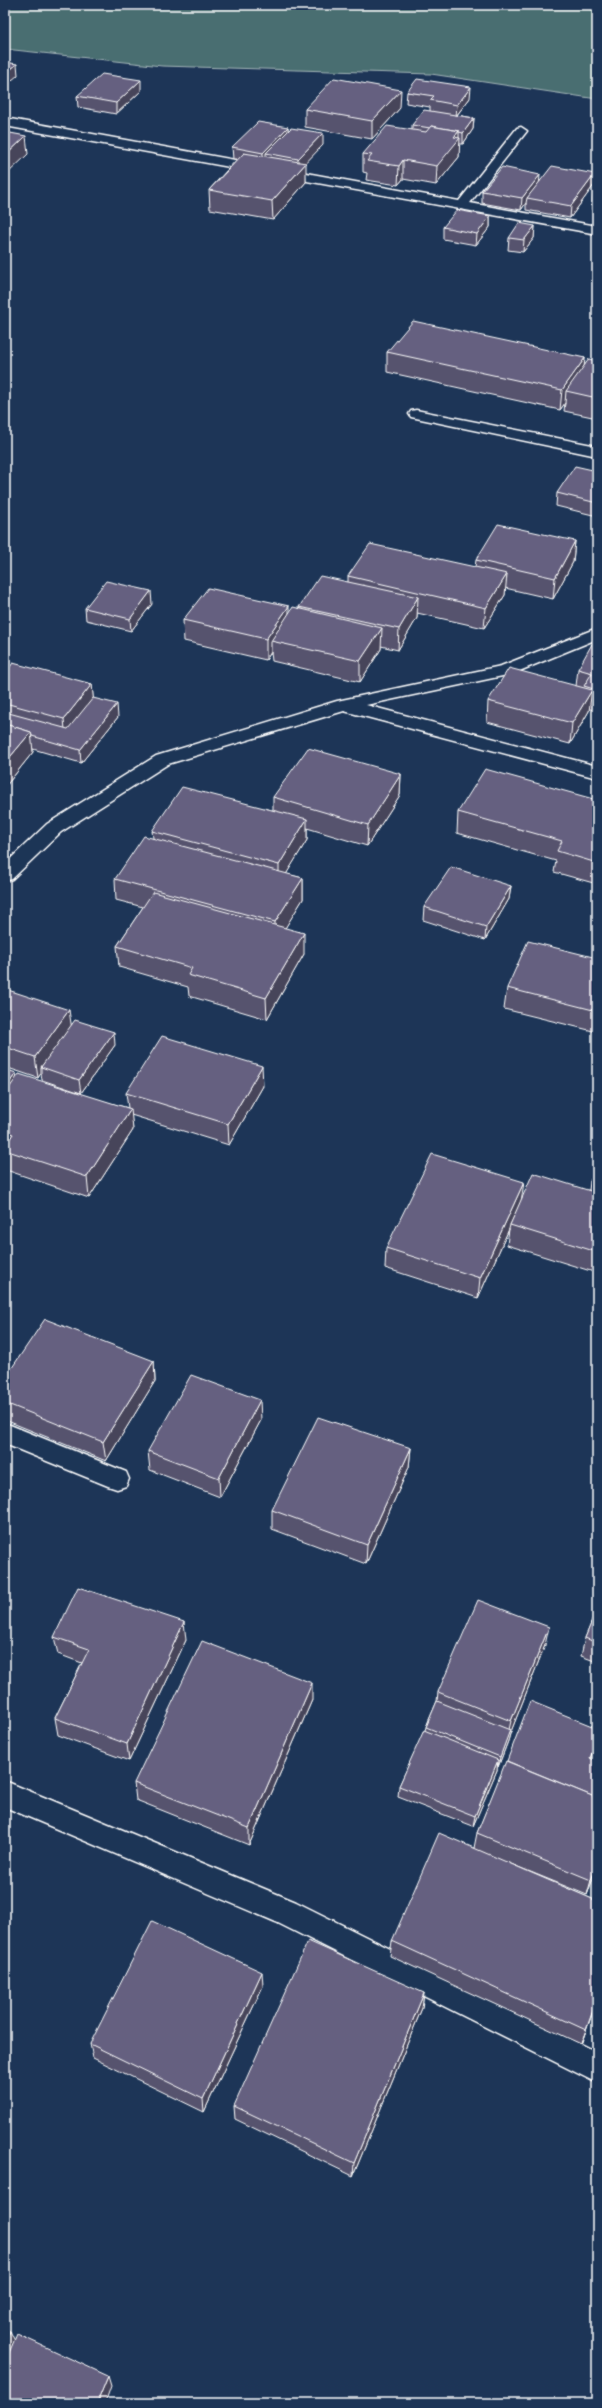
<svg xmlns="http://www.w3.org/2000/svg" width="602" height="2408" viewBox="0 0 602 2408" font-family="'Patrick Hand',sans-serif">
	<style>
		.green { fill: #4a6e71; stroke: #a4b6b8 }
		.lines { fill: none; stroke-linecap: round; stroke-linejoin: round }
		.minor-casing { stroke: #fff; stroke-width: 3 }
		.minor { fill: #1d3557; fill-rule: evenodd }
		.wall { fill: #57536e; stroke: #fff }
		.shaded-wall { fill: #47445a; stroke: #fff }
		.building { fill: #656180; stroke: #fff }
	</style>
	<rect width="100%" height="100%" fill="#1d3557"/>
	<filter id="ink" filterUnits="userSpaceOnUse"><feTurbulence type="fractalNoise" baseFrequency=".025" numOctaves="2"/><feDisplacementMap in="SourceGraphic" scale="8" xChannelSelector="R" yChannelSelector="G"/><feConvolveMatrix kernelMatrix="1 2 1 2 8 2 1 2 1" color-interpolation-filters="sRGB"/></filter>
	<g filter="url(#ink)">
		<path class="green" d="M5 5H597V99L431 74 162 66 5 49Z"/>
		<g class="lines">
			<g class="minor-casing">
				<g id="minor">
					<path d="M5 118 459 201 517 128 521 127 527 131 470 203 597 226V234L5 126Z"/>
					<path d="M416 410 597 446V456L411 417 409 414 411 411Z"/>
					<path d="M597 628V639L512 674 366 705 597 766V778L344 711 168 764 61 832 12 879 5 881V864L47 824 156 756 337 701 501 666Z"/>
					<path d="M5 1423 126 1472 129 1479 126 1486 117 1489 108 1486 5 1444Z"/>
					<path d="M5 1781 296 1902 597 2052V2083L276 1922 5 1807Z"/>
				</g>
			</g>
			<use href="#minor" class="minor"/>
		</g>
		<g class="wall">
			<path d="M141 91 116 114 78 107 77 96Z"/>
			<path d="M407 92 470 98 457 115 474 118 473 129 463 144H459V157L436 185 403 179 398 185 366 180 367 173 363 172V154L412 130V125L430 111V107L406 103Z"/>
			<path d="M400 108 372 139 305 127V109Z"/>
			<path d="M288 127V131L323 145 305 163 306 182 273 220 210 209 209 190 237 159H233L232 147Z"/>
			<path d="M540 181 594 185 570 218 526 210V203L521 210 482 203V191Z"/>
			<path d="M597 191V210L592 209 593 197Z"/>
			<path d="M490 216V227L476 245 443 239V227Z"/>
			<path d="M535 226 534 238 523 252 508 250 509 238Z"/>
			<path d="M387 352 585 358 584 366 597 361V418L564 411 565 403 560 410 387 372Z"/>
			<path d="M597 471V516L556 506 557 493Z"/>
			<path d="M575 541 573 562 553 599 505 588V595L484 628 417 613V618L398 650 381 646V649L360 682 272 661 271 652 266 660 184 641 183 620 289 614 299 609V607L348 582V576L475 567 476 560Z"/>
			<path d="M152 604 131 631 86 620 85 608Z"/>
			<path d="M597 645V711L590 709 589 711 570 744 487 722 488 701 576 686 578 669Z"/>
			<path d="M5 668 92 684 93 698 118 717 81 763 33 749V752L5 787Z"/>
			<path d="M597 744V761L594 760 595 747Z"/>
			<path d="M401 774 400 795 367 846 307 828V840L286 874 303 878V899L285 928 304 954 267 1019 189 996 188 987 119 967 117 946 143 907 116 900 115 879 153 838 152 831 273 810V797Z"/>
			<path d="M597 800V884L554 872 556 861 457 833 458 812Z"/>
			<path d="M511 886 509 899 485 940 423 920 424 907Z"/>
			<path d="M597 958V1032L504 1009 507 988Z"/>
			<path d="M5 989 71 1024 115 1045 81 1093 42 1080 41 1073 38 1078 5 1067Z"/>
			<path d="M5 1069 17 1077 128 1108 126 1093 263 1086 229 1145 131 1115 133 1130 89 1198 6 1170 5 1166Z"/>
			<path d="M597 1165V1273L507 1245 509 1229 478 1298 385 1268 386 1248 522 1199 589 1190 590 1182Z"/>
			<path d="M154 1361 155 1381 106 1461 5 1420V1378Z"/>
			<path d="M261 1420 220 1497 150 1470 148 1451Z"/>
			<path d="M411 1448 409 1467 366 1564 272 1529V1510Z"/>
			<path d="M597 1609V1662L581 1656 585 1638Z"/>
			<path d="M54 1637 186 1640 129 1761 58 1735 55 1718 82 1663 58 1654Z"/>
			<path d="M545 1645 510 1734 508 1741 498 1767H497V1770L473 1826 398 1797 399 1786 425 1730 426 1727 437 1701 438 1692Z"/>
			<path d="M312 1700 249 1845 136 1800 134 1783Z"/>
			<path d="M597 1728V1743L591 1758 597 1867 587 1895 506 1862 597 1901V2001L581 2044 390 1956 392 1941 474 1848 477 1833 507 1761Z"/>
			<path d="M263 1986 204 2112 93 2058 90 2044Z"/>
			<path d="M424 1993 422 2008 353 2176 235 2119 234 2106Z"/>
		</g>
		<g class="shaded-wall">
			<path d="M17 64 18 75 5 86V74Z"/>
			<path d="M141 80V91L116 114V103Z"/>
			<path d="M471 87 470 98 456 116 457 105Z"/>
			<path d="M401 90 400 108 372 139V121Z"/>
			<path d="M474 118 473 129 463 144V133Z"/>
			<path d="M288 127V138L266 153V161L263 164V153Z"/>
			<path d="M459 131V139L460 138 459 157 436 185 437 166 454 137Z"/>
			<path d="M323 133V145L298 171V159Z"/>
			<path d="M26 136 28 154 5 176V156Z"/>
			<path d="M403 160V179L398 185 399 166Z"/>
			<path d="M306 163V182L273 220 272 201Z"/>
			<path d="M595 174 594 185 570 218 571 206Z"/>
			<path d="M540 175 539 186 527 198 526 203 521 210 522 198Z"/>
			<path d="M490 216V227L476 245 477 234Z"/>
			<path d="M535 226 534 238 523 252 524 240Z"/>
			<path d="M585 358 583 378 566 391 565 403 560 410 562 390Z"/>
			<path d="M575 541 573 562 553 599 555 578Z"/>
			<path d="M507 574 505 595 484 628 486 608Z"/>
			<path d="M151 591 152 604 131 631 130 619Z"/>
			<path d="M418 597 417 618 398 650 399 629Z"/>
			<path d="M289 606V627L271 641V652L266 660V639Z"/>
			<path d="M382 628 381 649 360 682V661Z"/>
			<path d="M92 684 94 705 66 740 64 719Z"/>
			<path d="M592 690 589 711 570 744 572 723Z"/>
			<path d="M117 704 118 717 81 763 80 750Z"/>
			<path d="M31 732 33 752 5 787V763Z"/>
			<path d="M401 774 400 795 367 846 368 825Z"/>
			<path d="M307 819V840L279 886V865Z"/>
			<path d="M303 878V899L276 943 275 922Z"/>
			<path d="M511 886 509 899 485 940 486 927Z"/>
			<path d="M304 933V954L267 1019 266 998Z"/>
			<path d="M69 1010 72 1030 41 1067V1073L38 1078 35 1057Z"/>
			<path d="M114 1032 115 1045 81 1093 79 1080Z"/>
			<path d="M262 1066 263 1086 229 1145 228 1124Z"/>
			<path d="M16 1073 19 1093 5 1114V1089Z"/>
			<path d="M131 1109 133 1130 89 1198 87 1177Z"/>
			<path d="M524 1182 521 1202 510 1225 509 1229 478 1298 480 1278Z"/>
			<path d="M154 1361 155 1381 106 1461 103 1442Z"/>
			<path d="M260 1400 261 1420 220 1497 219 1478Z"/>
			<path d="M411 1448 409 1467 366 1564 367 1545Z"/>
			<path d="M184 1622 186 1640 129 1761 127 1744Z"/>
			<path d="M549 1627 545 1645 510 1734 508 1741 498 1767 500 1757 508 1734 511 1721Z"/>
			<path d="M312 1683V1700L249 1845V1828Z"/>
			<path d="M597 1740V1743L588 1768 590 1758Z"/>
			<path d="M498 1760 497 1770 473 1826 475 1816Z"/>
			<path d="M597 1864V1867L587 1895 591 1880Z"/>
			<path d="M262 1972 263 1986 204 2112 203 2099Z"/>
			<path d="M424 1993 422 2008 353 2176 354 2163Z"/>
			<path d="M597 1999V2001L581 2044 586 2030Z"/>
			<path d="M10 2331 15 2341 5 2363V2342Z"/>
			<path d="M108 2376 111 2386 105 2403H97Z"/>
		</g>
		<g class="building">
			<path d="M5 62 17 64 5 74Z"/>
			<path d="M102 74 141 80 116 103 77 96Z"/>
			<path d="M334 78 401 90 372 121 305 109Z"/>
			<path d="M417 79 471 87 457 105 430 100 434 96 407 92Z"/>
			<path d="M424 110 474 118 463 133 459 132V131L431 126 430 128 412 125Z"/>
			<path d="M258 122 288 127 263 153 232 147Z"/>
			<path d="M387 126 426 132 431 126 459 131 454 137 460 138 437 166 403 160 399 166 367 161 372 155 363 154Z"/>
			<path d="M291 128 323 133 298 159 266 153Z"/>
			<path d="M5 132 26 136 5 156Z"/>
			<path d="M244 153 306 163 272 201 209 190Z"/>
			<path d="M552 166 595 174 571 206 527 198Z"/>
			<path d="M502 167 540 175 522 198 482 191Z"/>
			<path d="M597 191V198L593 197Z"/>
			<path d="M457 210 490 216 477 234 443 227Z"/>
			<path d="M519 223 535 226 524 240 509 238Z"/>
			<path d="M413 321 585 358 562 390 387 352Z"/>
			<path d="M589 359 597 361V398L566 391Z"/>
			<path d="M575 466 597 471V503L557 493Z"/>
			<path d="M498 524 575 541 555 578 476 560Z"/>
			<path d="M370 544 507 574 486 608 348 576Z"/>
			<path d="M320 576 418 597 399 629 299 607Z"/>
			<path d="M106 581 151 591 130 619 85 608Z"/>
			<path d="M208 588 289 606 266 639 183 620Z"/>
			<path d="M293 607 382 628 360 661 271 641Z"/>
			<path d="M592 644 597 645V690L584 686 592 673 578 669Z"/>
			<path d="M13 663 92 684 64 719 5 703V673Z"/>
			<path d="M5 668 8 669 5 673Z"/>
			<path d="M509 668 592 690 572 723 488 701Z"/>
			<path d="M93 698 117 704 80 750 32 736 31 732 5 724V712L68 729Z"/>
			<path d="M5 724 31 732 5 763Z"/>
			<path d="M308 748 401 774 368 825 273 797Z"/>
			<path d="M485 769 597 800V863L557 851 562 841 458 812Z"/>
			<path d="M182 787 307 819 279 865 152 831Z"/>
			<path d="M144 836 303 878 275 922 115 879Z"/>
			<path d="M451 867 511 886 486 927 424 907Z"/>
			<path d="M153 892 304 933 266 998 188 975 192 968 117 946Z"/>
			<path d="M528 941 597 958V1011L507 988Z"/>
			<path d="M5 989 69 1010 35 1057 5 1047Z"/>
			<path d="M75 1020 114 1032 79 1080 41 1067Z"/>
			<path d="M162 1036 262 1066 228 1124 126 1093Z"/>
			<path d="M5 1069 16 1073 5 1089Z"/>
			<path d="M19 1074 131 1109 87 1177 5 1150V1146L13 1134 5 1131V1094Z"/>
			<path d="M432 1154 524 1182 480 1278 386 1248Z"/>
			<path d="M597 1165V1184L590 1182Z"/>
			<path d="M533 1173 597 1193V1252L510 1225Z"/>
			<path d="M45 1319 154 1361 103 1442 5 1403V1378Z"/>
			<path d="M191 1375 260 1400 219 1478 148 1451Z"/>
			<path d="M318 1417 411 1448 367 1545 272 1510Z"/>
			<path d="M78 1587 184 1622 127 1744 55 1718 89 1649 54 1637Z"/>
			<path d="M478 1600 549 1627 511 1721 438 1692Z"/>
			<path d="M597 1609V1643L585 1638Z"/>
			<path d="M202 1641 312 1683 249 1828 134 1783Z"/>
			<path d="M437 1701 510 1730 500 1757 426 1727Z"/>
			<path d="M530 1701 597 1728V1740L590 1758 597 1761V1798L507 1761Z"/>
			<path d="M424 1730 498 1760 475 1816 399 1786Z"/>
			<path d="M506 1761 597 1798V1864L591 1880 477 1833Z"/>
			<path d="M439 1833 597 1901V1999L586 2030 392 1941Z"/>
			<path d="M152 1921 262 1972 203 2099 90 2044Z"/>
			<path d="M308 1941 424 1993 354 2163 234 2106Z"/>
			<path d="M5 2328 10 2331 5 2342Z"/>
			<path d="M17 2334 108 2376 97 2403H5V2362Z"/>
		</g>
	</g>
	<rect width="602" height="2408" fill="none" stroke="#1d3557" stroke-width="20"/>
	<rect x="10" y="10" width="582" height="2388" fill="none" stroke="#fff" stroke-width="1.5" filter="url(#ink)"/>
</svg>
